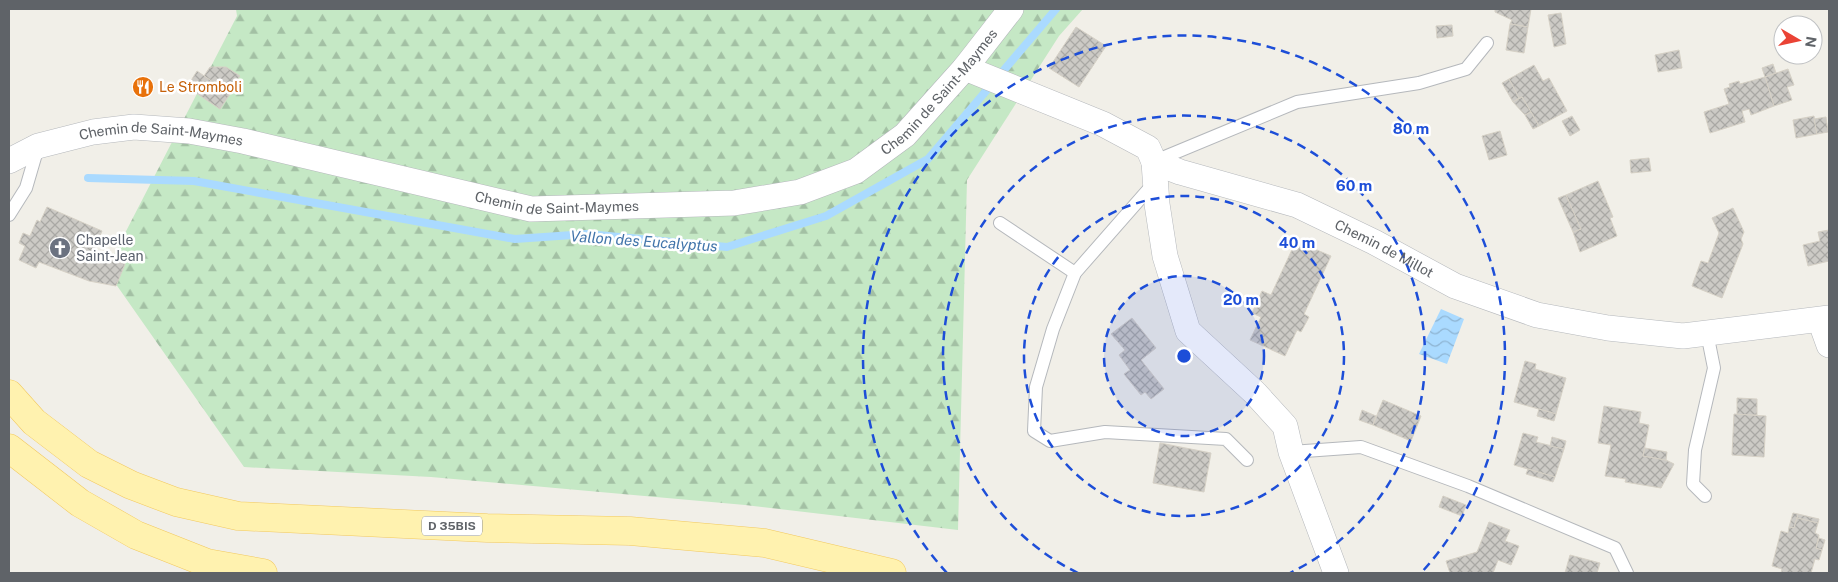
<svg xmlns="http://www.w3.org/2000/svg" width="1838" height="582" viewBox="0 0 1838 582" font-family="'Public Sans',sans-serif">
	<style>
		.forest { fill: url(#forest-firs) }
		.water { fill: url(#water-waves) }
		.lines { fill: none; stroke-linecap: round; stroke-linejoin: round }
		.stream { stroke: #aadaff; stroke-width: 8 }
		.building { fill: url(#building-cross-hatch); stroke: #d6d1c6 }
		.service-casing { stroke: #b5b8bc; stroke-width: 14 }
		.minor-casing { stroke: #b5b8bc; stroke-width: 26 }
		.primary-casing { stroke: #f2c960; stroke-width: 29 }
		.service { stroke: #fff; stroke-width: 12 }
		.minor { stroke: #fff; stroke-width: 25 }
		.primary { stroke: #fff2af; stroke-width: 28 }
		.ring { fill: none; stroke: #1d4ed8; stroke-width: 2.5; stroke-dasharray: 9 6 }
		.labels { text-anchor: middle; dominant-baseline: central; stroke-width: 5; stroke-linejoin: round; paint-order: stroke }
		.shield { fill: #fff; stroke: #8f9295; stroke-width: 1 }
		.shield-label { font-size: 12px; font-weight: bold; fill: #5f6368 }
		.food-label { font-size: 14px; fill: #c56008; stroke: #fff; text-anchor: start }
		.street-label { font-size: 14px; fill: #5f6368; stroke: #fff }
		.worship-label { font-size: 14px; fill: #5b616d; stroke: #fff; text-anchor: start }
		.water-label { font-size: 15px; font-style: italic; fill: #4174aa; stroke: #fff }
		.centre { fill: #1d4ed8; stroke: #fff; stroke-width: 2.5 }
		.ring-label { font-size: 15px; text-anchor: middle; font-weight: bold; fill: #1d4ed8; stroke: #fff; stroke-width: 5; stroke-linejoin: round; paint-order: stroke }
	</style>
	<defs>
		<pattern id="forest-firs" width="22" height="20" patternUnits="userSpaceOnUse" patternTransform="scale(1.25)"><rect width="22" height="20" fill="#c5e8c5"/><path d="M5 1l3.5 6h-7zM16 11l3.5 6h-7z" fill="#a3c0a4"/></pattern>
		<pattern id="water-waves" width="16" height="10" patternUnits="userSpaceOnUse" patternTransform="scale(1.25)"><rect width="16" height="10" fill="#aadaff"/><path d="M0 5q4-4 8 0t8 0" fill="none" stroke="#8eb4d2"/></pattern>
		<pattern id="building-cross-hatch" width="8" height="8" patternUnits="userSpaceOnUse" patternTransform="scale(1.25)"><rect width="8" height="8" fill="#cccac5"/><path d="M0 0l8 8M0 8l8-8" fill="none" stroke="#a9a8a4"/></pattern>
	</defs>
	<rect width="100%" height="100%" fill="#f1efe8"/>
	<path class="forest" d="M236 9H1083L1059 36 967 180 958 530 745 505 431 477 244 467 106 270 237 16Z"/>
	<path class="water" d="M1441 309 1464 319 1447 364 1419 354Z"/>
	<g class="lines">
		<path class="stream" d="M88 178 194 181 515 239 587 234 727 247 826 216 928 159 1056 9"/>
	</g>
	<g class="building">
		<path d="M1495 9H1531L1528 27 1510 24 1512 20 1495 12Z"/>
		<path d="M1561 13 1566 44 1554 47 1548 15Z"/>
		<path d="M1510 24 1528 27 1524 53 1506 50Z"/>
		<path d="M1452 25 1453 36 1437 38 1436 26Z"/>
		<path d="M1076 27 1106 46 1079 87 1049 68Z"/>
		<path d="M1679 50 1682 68 1658 72 1655 55Z"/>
		<path d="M1773 64 1776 73 1765 77 1762 68Z"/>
		<path d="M1534 65 1543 81 1549 78 1567 111 1539 126 1522 97 1519 98 1509 79Z"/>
		<path d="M210 67H226L240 76 228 92 204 76Z"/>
		<path d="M1788 69 1794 85 1787 87 1792 100 1774 106 1765 77Z"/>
		<path d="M197 71 230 94 220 109 187 87Z"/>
		<path d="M1765 77 1774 106 1751 115 1749 109 1742 111 1745 122 1710 133 1704 112 1729 104 1724 89 1730 87 1729 84 1739 81 1740 84Z"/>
		<path d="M1509 79 1519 98 1513 102 1502 83Z"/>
		<path d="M1522 97 1531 112 1525 115 1513 102Z"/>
		<path d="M1531 112 1539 126 1533 129 1525 115Z"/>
		<path d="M1572 116 1580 130 1570 136 1562 121Z"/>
		<path d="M1814 116 1817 134 1796 138 1793 120Z"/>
		<path d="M1826 117 1828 132 1817 134 1814 119Z"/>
		<path d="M1500 131 1507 155 1489 160 1482 136Z"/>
		<path d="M1649 158 1651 171 1631 173 1630 160Z"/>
		<path d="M1598 181 1613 217 1610 218 1617 236 1580 252 1573 232 1581 229 1566 195Z"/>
		<path d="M1566 195 1581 229 1573 232 1558 198Z"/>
		<path d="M47 207 102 231 94 250 125 264 116 286 89 281 39 262 36 268 19 260 25 246 19 243 23 233 30 236 37 220 40 222Z"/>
		<path d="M1733 208 1744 232 1741 239 1743 244 1722 298 1692 286 1701 261 1708 263 1719 233 1712 218Z"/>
		<path d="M1829 230V261L1808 266 1803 245 1820 241 1818 232Z"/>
		<path d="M1296 241 1331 256 1304 314 1309 317 1301 332 1297 330 1285 356 1250 340 1261 317 1252 313 1262 291 1271 295Z"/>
		<path d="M1132 318 1156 348 1141 360 1164 389 1151 399 1145 392 1141 395 1124 374 1130 370 1119 355 1125 350 1111 334Z"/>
		<path d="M1525 361 1536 364 1535 369 1566 378 1556 414 1514 402Z"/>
		<path d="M1737 398 1757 399V415H1737Z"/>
		<path d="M1383 400 1421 416 1411 441 1373 425Z"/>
		<path d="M1604 406 1641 412 1639 423 1649 425 1643 456 1666 460 1674 464 1661 488 1625 482 1626 479 1605 476 1611 445 1598 443Z"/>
		<path d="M1539 409 1556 414 1554 421 1537 416Z"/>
		<path d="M1362 410 1376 416 1373 425 1359 420Z"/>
		<path d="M1734 414 1766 416 1764 457 1732 455Z"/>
		<path d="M1523 433 1538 437 1536 442 1564 449 1555 477 1514 465Z"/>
		<path d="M1552 437 1566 441 1564 449 1550 446Z"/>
		<path d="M1160 443 1211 453 1204 492 1153 483Z"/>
		<path d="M1645 448 1667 452 1666 460 1643 456Z"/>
		<path d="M1528 469 1555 477 1553 482 1526 474Z"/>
		<path d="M1443 496 1466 505 1462 516 1439 507Z"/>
		<path d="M1793 513 1798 514 1794 528 1789 527Z"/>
		<path d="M1798 514 1819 519 1818 523 1797 518Z"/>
		<path d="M1797 518 1818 523 1815 533 1819 535 1816 548 1822 550 1819 560 1815 559 1811 573H1781L1782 569 1772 566 1781 531 1788 533 1789 527 1794 528Z"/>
		<path d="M1489 522 1510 530 1505 541 1519 546 1511 565 1498 560 1493 573H1450L1446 561 1477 552Z"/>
		<path d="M1819 538 1825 540 1822 550 1816 548Z"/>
		<path d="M1570 555 1600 563 1597 573H1565Z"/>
	</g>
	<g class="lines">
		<g class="service-casing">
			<g id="service">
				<path d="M1155 161 1297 102 1419 83 1466 69 1487 43"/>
				<path d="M1154 183 1075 273 1053 329 1036 387 1034 431 1050 441 1105 432 1226 439 1247 460"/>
				<path d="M9 215 26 188 38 147"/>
				<path d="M1000 223 1075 273"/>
				<path d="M1291 452 1361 447 1468 486 1615 548 1627 573"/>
				<path d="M1705 496 1693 484 1695 450 1714 368 1707 333"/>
			</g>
		</g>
		<g class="minor-casing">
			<g id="minor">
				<path id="s1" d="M965 68 1103 124 1148 148 1154 162 1180 172 1297 205 1374 242 1455 286 1537 315 1608 328 1683 336 1829 318"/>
				<path id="s2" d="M9 161 38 146 93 132 134 127 189 131 243 141 531 209 734 203 800 192 856 171 905 135 965 68 1011 9"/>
				<path d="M1154 162 1157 204 1165 256 1188 331 1255 393 1285 426 1291 452 1336 573"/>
				<path d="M1820 320 1829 345"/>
			</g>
		</g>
		<g class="primary-casing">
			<g id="primary">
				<path d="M9 394 34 422 89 464 131 485 176 502 238 516 487 528 630 531 765 543 892 573"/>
				<path d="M9 448 80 503 136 535 207 563 263 573"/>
			</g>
		</g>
		<use href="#service" class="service"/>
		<use href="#minor" class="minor"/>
		<use href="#primary" class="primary"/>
	</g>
	<circle cx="1184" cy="356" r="80" fill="#1d4ed8" fill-opacity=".12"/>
	<g class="ring">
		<circle cx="1184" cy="356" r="80"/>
		<circle cx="1184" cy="356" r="160"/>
		<path d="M1078 573A241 241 0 1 1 1290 573"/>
		<path d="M947 573A321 321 0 1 1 1421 573"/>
	</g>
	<defs>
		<g id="restaurant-disc" transform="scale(1.125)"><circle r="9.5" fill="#e8710a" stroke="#fff"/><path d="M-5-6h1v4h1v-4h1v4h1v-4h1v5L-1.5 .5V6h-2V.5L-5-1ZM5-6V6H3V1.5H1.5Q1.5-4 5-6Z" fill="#fff"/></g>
		<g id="church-disc" transform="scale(1.125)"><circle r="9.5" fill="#6b7280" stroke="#fff"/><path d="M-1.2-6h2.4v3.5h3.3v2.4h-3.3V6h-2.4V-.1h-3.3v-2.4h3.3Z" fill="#fff"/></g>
	</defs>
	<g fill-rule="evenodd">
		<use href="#restaurant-disc" x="143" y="87"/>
		<use href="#church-disc" x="60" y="248"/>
	</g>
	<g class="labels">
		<rect class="shield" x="422" y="516.5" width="60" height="19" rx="4"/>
		<g class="shield-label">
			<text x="452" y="526">D 35BIS</text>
		</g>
		<g class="food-label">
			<text x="159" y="87">Le Stromboli</text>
		</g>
		<g class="street-label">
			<text stroke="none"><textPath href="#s2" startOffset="982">Chemin de Saint-Maymes</textPath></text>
			<text stroke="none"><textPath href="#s2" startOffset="158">Chemin de Saint-Maymes</textPath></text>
			<text stroke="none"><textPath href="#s2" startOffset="562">Chemin de Saint-Maymes</textPath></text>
			<text stroke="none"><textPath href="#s1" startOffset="462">Chemin de Millot</textPath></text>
		</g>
		<g class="worship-label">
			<text x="76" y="240">Chapelle<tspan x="76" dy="16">Saint-Jean</tspan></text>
		</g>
		<g class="water-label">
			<text transform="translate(644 241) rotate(4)">Vallon des Eucalyptus</text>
		</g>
	</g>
	<circle cx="1184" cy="356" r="8" class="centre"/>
	<g class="ring-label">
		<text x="1411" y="134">80 m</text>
		<text x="1354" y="191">60 m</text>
		<text x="1297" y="248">40 m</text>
		<text x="1241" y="305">20 m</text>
	</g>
	<rect width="1838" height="582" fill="none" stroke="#5f6368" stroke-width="20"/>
	<g transform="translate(1798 40) rotate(99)"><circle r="24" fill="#ffffff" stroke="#bfc1c3"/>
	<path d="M0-4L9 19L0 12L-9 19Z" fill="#ea4335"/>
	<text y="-8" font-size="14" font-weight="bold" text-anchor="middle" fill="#5f6368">N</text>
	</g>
</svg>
